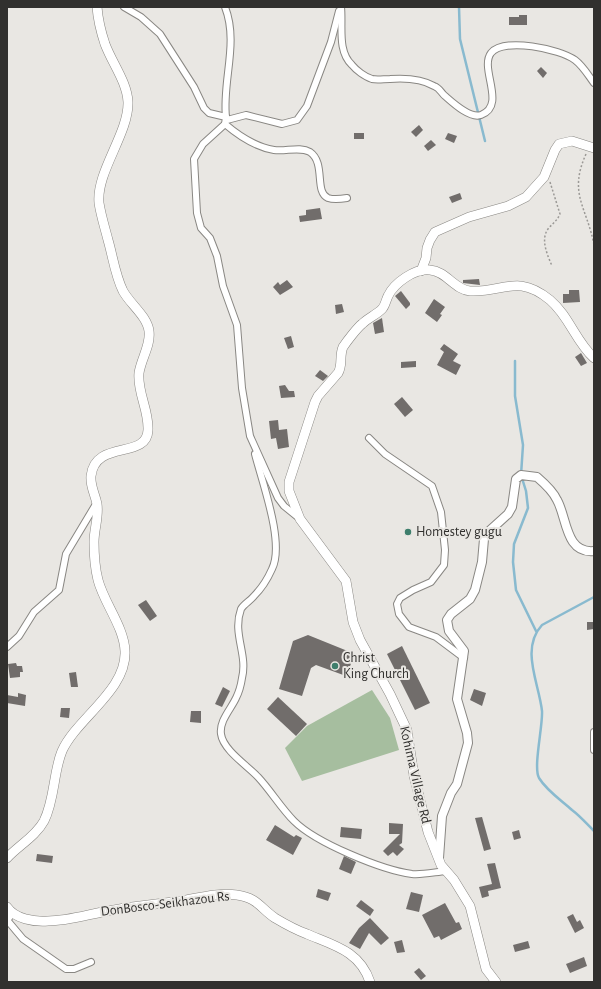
<svg xmlns="http://www.w3.org/2000/svg" width="601" height="989" viewBox="0 0 601 989" font-family="'Alegreya Sans',sans-serif">
	<style>
		.green { fill: #a6be9f }
		.lines { fill: none; stroke-linecap: round; stroke-linejoin: round }
		.stream { stroke: #89bacf; stroke-width: 2.5 }
		.building { fill: #716d6b }
		.minor-casing { stroke: #898783; stroke-width: 8 }
		.tertiary-casing { stroke: #898783; stroke-width: 10 }
		.secondary-casing { stroke: #898783; stroke-width: 10 }
		.path { stroke: #9b9996; stroke-width: 1.5; stroke-dasharray: 2 2; stroke-linecap: butt }
		.minor { stroke: #fff; stroke-width: 6 }
		.tertiary { stroke: #fff; stroke-width: 8 }
		.secondary { stroke: #fff; stroke-width: 9 }
		.poi-dot { fill: #3e7e6c; stroke: #e9e7e3; stroke-width: 1.5 }
		.labels { text-anchor: middle; dominant-baseline: central; stroke-width: 4; stroke-linejoin: round; paint-order: stroke }
		.poi-label { font-size: 14px; fill: #31302e; stroke: #e9e7e3; text-anchor: start }
		.street-label { font-size: 14px; fill: #31302e; stroke: #e9e7e3 }
	</style>
	<rect width="100%" height="100%" fill="#e9e7e3"/>
	<path class="green" d="M372 690 390 718 399 750 302 781 285 748 307 726Z"/>
	<g class="lines">
		<g class="stream">
			<path d="M459 7 460 39 485 141"/>
			<path d="M515 361V396L523 445 521 475 526 491 528 508 514 544 513 562 516 590 536 631"/>
			<path d="M594 597 542 625C520 649 539 683 542 711 543 726 533 767 539 778 547 791 561 800 572 810 580 816 587 824 594 831"/>
		</g>
	</g>
	<g class="building">
		<path d="M519 15H527V25H509V17H519Z"/>
		<path d="M541 67 547 73 543 78 537 71Z"/>
		<path d="M419 125 423 130 416 137 411 132Z"/>
		<rect x="354" y="133" width="10" height="6"/>
		<path d="M448 133 457 136 454 143 445 139Z"/>
		<path d="M431 140 436 145 428 151 424 146Z"/>
		<path d="M460 193 462 199 452 203 449 197Z"/>
		<path d="M320 208 322 219 300 222 299 216 306 215V210Z"/>
		<path d="M479 279 480 285 463 283V280Z"/>
		<path d="M287 280 293 287 280 295 273 287 278 282 280 285Z"/>
		<path d="M569 290H579L580 302 563 303V294H569Z"/>
		<path d="M401 291 410 303V305L406 309 395 296Z"/>
		<path d="M434 299 445 307 440 314 442 315 437 322 425 313Z"/>
		<path d="M342 304 344 312 336 314 335 305Z"/>
		<path d="M382 318 384 332 375 334 373 323Z"/>
		<path d="M291 336 294 347 288 349 284 338Z"/>
		<path d="M444 344 458 354 453 361 461 365 456 375 437 365 444 352 440 349Z"/>
		<path d="M581 353 587 363 581 366 575 357Z"/>
		<path d="M416 361V367L401 368V362Z"/>
		<path d="M320 370 328 376 323 381 315 376Z"/>
		<path d="M285 385 289 391H294L295 397 281 398 279 386Z"/>
		<path d="M402 397 413 410 405 417 394 404Z"/>
		<path d="M278 420 279 430 287 429 289 447 278 449 276 438 271 439 269 421Z"/>
		<path d="M146 600 157 616 150 621 138 605Z"/>
		<path d="M587 622H594V629L587 630Z"/>
		<path d="M308 635 355 654 346 676 316 665 311 668 302 696 279 689 293 641Z"/>
		<path d="M402 646 430 703 415 710 387 654Z"/>
		<path d="M16 663 17 666H22L23 672H20V677L10 678 8 664Z"/>
		<path d="M76 672 78 687H71L69 673Z"/>
		<path d="M223 687 230 691 222 707 215 704Z"/>
		<path d="M474 689 486 693 482 706 470 700Z"/>
		<path d="M18 693 26 695 25 706 7 703V695L18 697Z"/>
		<path d="M278 697 307 724 296 736 267 709Z"/>
		<path d="M61 708H70L69 718 60 717Z"/>
		<path d="M191 711H201V723L190 722Z"/>
		<path d="M482 817 491 849 484 851 475 818Z"/>
		<path d="M389 823 403 824 402 843 399 845 404 849 397 856 393 852 388 856 383 851 400 834H389Z"/>
		<path d="M275 825 294 837 296 835 302 838 293 855 266 840Z"/>
		<path d="M341 827 362 829 361 839 340 837Z"/>
		<path d="M519 830 521 838 514 840 512 832Z"/>
		<path d="M37 854 53 856 52 863 36 861Z"/>
		<path d="M344 856 356 862 351 874 339 869Z"/>
		<path d="M495 863 501 888 488 891 489 896 482 898 479 887 492 884 487 864Z"/>
		<path d="M318 889 331 893 328 901 316 897Z"/>
		<path d="M411 892 423 895 419 912 406 909Z"/>
		<path d="M361 900 374 910 370 916 356 906Z"/>
		<path d="M445 903 456 923 459 922 462 929 441 940 439 936 434 938 422 915Z"/>
		<path d="M573 914 577 922 580 920 584 928 575 933 567 917Z"/>
		<path d="M370 918 389 938 381 945 369 933 360 949 349 943 359 928Z"/>
		<path d="M402 940 405 952 397 953 394 942Z"/>
		<path d="M528 941 530 948 515 952 513 945Z"/>
		<path d="M584 957 587 966 570 973 566 964Z"/>
		<path d="M419 968 426 976 421 980 414 972Z"/>
	</g>
	<g class="lines">
		<g class="minor-casing">
			<g id="minor">
				<path d="M124 7 141 17 160 34 194 87 204 108 209 113 226 117 225 124 203 144 194 159 197 213 201 228 210 238 217 256 223 286 237 325 242 388 250 436 278 498 284 506 300 519"/>
				<path d="M225 7C239 43 222 81 226 117"/>
				<path d="M341 7C343 26 337 51 352 65 356 70 365 77 372 79 377 80 384 79 390 79 404 78 422 79 434 86 440 88 441 93 445 96 453 103 470 119 481 115 507 105 479 69 491 53 504 37 560 49 575 60 583 66 588 75 594 83"/>
				<path d="M227 120 246 115 282 124 297 120 307 106 331 42 339 11"/>
				<path d="M225 124C239 136 256 147 274 150 285 152 300 146 310 152 326 163 314 192 328 198 334 200 341 199 347 198"/>
				<path d="M369 438 385 454 432 486 441 512 445 550 444 565 431 582 413 590 400 598 397 604 399 614 409 627 436 637 464 658"/>
				<path d="M255 454C262 482 285 543 272 569 268 578 261 589 254 596 250 601 244 604 241 609 232 634 248 654 242 678 241 685 239 692 236 698 231 709 219 721 221 734 223 750 248 766 258 777 271 791 281 808 294 821 316 843 382 870 412 874 423 875 435 872 446 871"/>
				<path d="M7 647 19 636 34 612 59 590 66 554 96 504"/>
				<path d="M594 732V750"/>
				<path d="M7 920 23 939 66 969H74L91 962"/>
			</g>
		</g>
		<g class="tertiary-casing">
			<g id="tertiary">
				<path d="M439 858 442 816 451 793 457 784 468 743 467 733 457 699 464 651 449 631 447 620 451 614 470 599 475 590 482 562 484 539 487 533 508 514 512 507 516 479 521 475 537 477C544 483 553 491 557 500 567 517 565 554 594 551"/>
				<path d="M7 919 11 913"/>
			</g>
		</g>
		<g class="secondary-casing">
			<g id="secondary">
				<path d="M421 271 426 258 427 248 430 240 435 232 469 217 508 206 526 197 544 177 555 150 559 144 572 141 594 148"/>
				<path d="M7 858C18 846 36 836 44 821 55 799 53 773 62 751 77 718 127 690 125 651 124 627 104 603 98 580 95 568 94 554 94 542 94 529 99 517 97 504 95 494 90 486 91 476 95 439 147 460 148 430 149 410 137 392 139 373 141 359 151 345 149 331 147 316 130 304 123 291 115 275 113 257 108 240 105 228 101 216 99 203 96 172 129 133 128 102 127 82 112 63 105 44 101 32 98 20 97 7"/>
				<path d="M7 907C15 919 34 922 48 921 70 921 92 913 114 910 136 906 158 904 180 901 198 898 219 892 237 895 258 898 260 908 275 918 285 924 296 930 307 934 333 945 360 951 370 982"/>
				<path d="M496 982 486 969 470 906 454 880 441 865 428 832 414 776 407 730 390 694 360 640 353 622 346 581 300 519 289 491V482L315 402 318 396 338 373C343 365 339 356 343 347 347 341 357 328 362 324 368 318 376 315 382 309 385 306 386 300 388 296 394 283 415 268 430 270 446 271 455 290 470 291 503 293 517 273 550 300 569 316 576 342 594 358"/>
			</g>
		</g>
		<g class="path">
			<path d="M586 154C568 194 587 207 594 245"/>
			<path d="M550 182 560 214C557 221 552 224 548 229 540 240 548 256 552 266"/>
		</g>
		<use href="#minor" class="minor"/>
		<use href="#tertiary" class="tertiary"/>
		<use href="#secondary" class="secondary"/>
	</g>
	<g class="poi-dot">
		<circle cx="408" cy="532" r="4"/>
		<circle cx="335" cy="666" r="4"/>
	</g>
	<g class="labels">
		<g class="poi-label">
			<text x="416" y="532">Homestey gugu</text>
			<text x="343" y="658">Christ<tspan x="343" dy="16">King Church</tspan></text>
		</g>
		<g class="street-label">
			<text transform="translate(415 775) rotate(77)">Kohima Village Rd</text>
			<text transform="translate(165 904) rotate(-7)">DonBosco-Seikhazou Rs</text>
		</g>
	</g>
	<rect width="601" height="989" fill="none" stroke="#31302e" stroke-width="16"/>
</svg>
